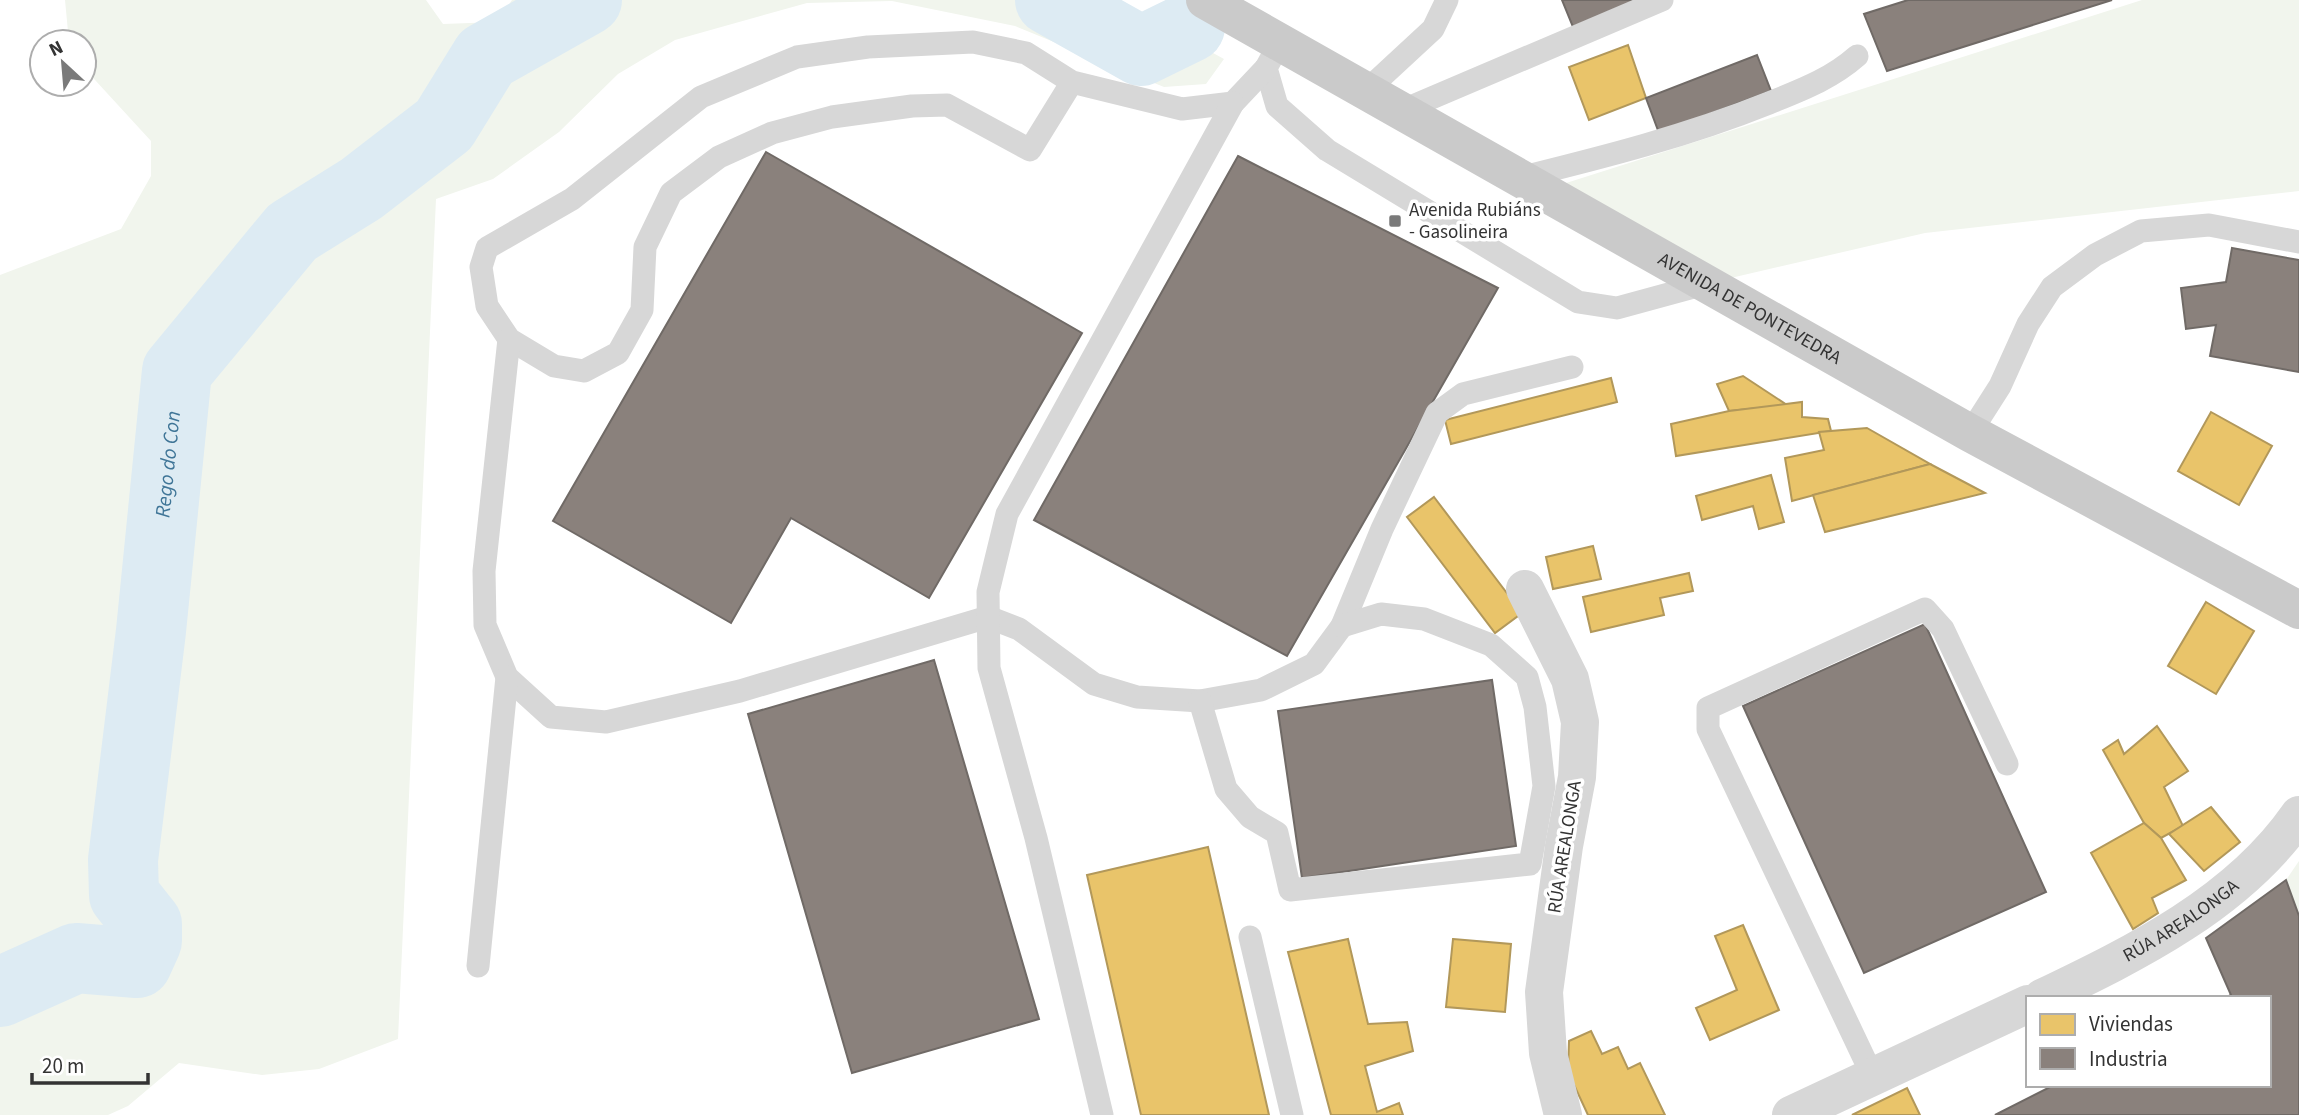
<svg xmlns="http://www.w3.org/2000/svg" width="2299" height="1115" viewBox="0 0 2299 1115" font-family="'Source Sans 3',sans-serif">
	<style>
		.green { fill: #f1f5ed }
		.homes { fill: #e9c46a; stroke: #b2985a; stroke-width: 2 }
		.industry { fill: #8a817c; stroke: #706a66; stroke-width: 2 }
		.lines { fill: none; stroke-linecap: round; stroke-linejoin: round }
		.river { stroke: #ddebf3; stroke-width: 70 }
		.lane { stroke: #d7d7d7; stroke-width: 23 }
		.street { stroke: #d7d7d7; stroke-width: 38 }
		.primary { stroke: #cacaca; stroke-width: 38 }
		.poi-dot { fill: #7a7a7a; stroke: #fff; stroke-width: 2.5 }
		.labels { text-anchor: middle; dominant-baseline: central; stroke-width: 7; stroke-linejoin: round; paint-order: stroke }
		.poi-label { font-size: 19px; fill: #333; stroke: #fff; text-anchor: start }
		.street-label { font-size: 19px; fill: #333; stroke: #fff }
		.water-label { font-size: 21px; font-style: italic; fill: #3f7597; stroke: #fff }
	</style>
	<rect width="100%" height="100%" fill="#fff"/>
	<g class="green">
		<path d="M65 0H426L443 24 497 22 512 0H1116L1224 59 1206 84 1164 87 1015 26 892 1 807 3 675 40 618 74 559 132 493 179 436 199 398 1039 319 1069 262 1075 179 1063 128 1106 108 1115H0V275L121 229 151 176V141L84 68V42H69Z"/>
		<path d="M2142 0H2299V191L1925 233 1705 284 1541 191Z"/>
		<path d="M2299 861V916L2286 880Z"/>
	</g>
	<g class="homes">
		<path d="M1628 45 1646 98 1589 120 1569 67Z"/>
		<path d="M1743 376 1787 405 1729 411 1717 384Z"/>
		<path d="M1611 378 1617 402 1451 444 1445 420Z"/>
		<path d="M1802 402V417L1828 419 1831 431 1676 456 1671 424 1729 411Z"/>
		<path d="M2211 412 2272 446 2239 505 2178 471Z"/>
		<path d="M1867 428 1930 464 1792 501 1785 458 1824 450 1819 432Z"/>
		<path d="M1930 464 1985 493 1825 532 1813 495Z"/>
		<path d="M1771 475 1784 522 1759 529 1753 506 1702 520 1696 496Z"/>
		<path d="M1434 497 1522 613 1495 633 1407 517Z"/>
		<path d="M1593 546 1601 579 1553 589 1546 557Z"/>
		<path d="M1689 573 1693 591 1660 598 1664 615 1591 632 1583 597Z"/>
		<path d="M2206 602 2254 631 2216 694 2168 666Z"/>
		<path d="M2157 726 2188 771 2164 787 2183 826 2161 838 2144 823 2103 750 2118 740 2124 754Z"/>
		<path d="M2211 807 2240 842 2204 871 2169 834Z"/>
		<path d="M2144 823 2161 838 2186 880 2152 898 2158 913 2133 929 2091 853Z"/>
		<path d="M1208 847 1269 1115H1141L1087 875Z"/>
		<path d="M1743 925 1779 1010 1710 1040 1696 1008 1737 990 1715 936Z"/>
		<path d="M1348 939 1368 1024 1407 1022 1413 1051 1365 1066 1377 1112 1399 1103 1403 1115H1331L1288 952Z"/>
		<path d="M1453 939 1511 944 1505 1012 1446 1007Z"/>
		<path d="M1591 1031 1602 1054 1618 1047 1628 1069 1640 1063 1665 1115H1588L1568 1072 1569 1041Z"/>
		<path d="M1907 1088 1920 1115H1852Z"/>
	</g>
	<g class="industry">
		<path d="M1562 0H1637L1573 27Z"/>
		<path d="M1908 0H2112L1887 71 1864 14Z"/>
		<path d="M1757 55 1771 91 1659 133 1646 98Z"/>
		<path d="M766 152 1082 333 929 598 791 518 731 623 553 521Z"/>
		<path d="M1238 156 1498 288 1287 656 1034 520Z"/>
		<path d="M2232 248 2299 260V372L2210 356 2216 325 2186 329 2181 288 2226 282Z"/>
		<path d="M1925 624 2046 892 1864 973 1743 706Z"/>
		<path d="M934 660 1039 1019 852 1073 748 714Z"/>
		<path d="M1492 680 1516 846 1302 878 1278 711Z"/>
		<path d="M2286 880 2299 916V1115H1995L2054 1085H2269V998H2225L2231 995 2206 938Z"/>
	</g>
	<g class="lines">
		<g class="river">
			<path d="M1050 0 1141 51 1190 27"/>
			<path id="s1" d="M0 992 76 958 137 963 147 941V924L124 895 123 860 151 631 177 371 292 232 361 189 444 125 486 57 587 0"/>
		</g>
		<g class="lane">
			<path d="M1272 57 1266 68 1277 106 1327 150 1578 302 1617 308 1705 284"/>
			<path d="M1072 82 1030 150 947 105 912 106 832 117 772 133 719 157 671 193 645 247 642 310 618 353 584 371 554 366 509 339 487 306 481 267 487 248 572 199 701 97 797 57 868 47 973 42 1026 53 1072 82 1182 109 1233 103 1266 68"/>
			<path d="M1366 91 1433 29 1447 0"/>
			<path d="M1401 111 1662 0"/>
			<path d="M1519 178C1604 157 1687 136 1769 103 1801 90 1831 79 1857 56"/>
			<path d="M509 339 484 571 485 625 507 677 551 717 606 722 740 691 988 617 1019 629 1094 684 1137 697 1200 701 1261 690 1314 664 1342 626 1382 529 1437 413 1463 394 1572 367"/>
			<path d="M1970 433 2000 386 2028 324 2052 287 2095 255 2141 231 2209 225 2299 242"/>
			<path d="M1200 701 1226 789 1250 817 1277 833 1290 890 1530 864 1544 786 1535 707 1527 677 1491 645 1424 619 1381 614 1342 626"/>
			<path d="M1250 937 1292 1115"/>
			<path d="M478 966 507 677"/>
			<path d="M1873 1077 1708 729V708L1925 609 1943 629 2007 764"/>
			<path d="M1102 1115 1036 838 989 668 988 592 1007 514 1233 103"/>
		</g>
		<g class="street">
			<path d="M1525 589 1570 679 1580 722 1577 777 1564 846 1544 992 1548 1053 1563 1115"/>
			<path id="s2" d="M2042 998C2136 953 2238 903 2299 815"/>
			<path d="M1791 1115 2028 1004"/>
		</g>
		<path class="primary" id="s3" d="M1205 0 1970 433 2299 610"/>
	</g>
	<rect class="poi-dot" x="1388" y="214" width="14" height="14" rx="3.5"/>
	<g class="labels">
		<g class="poi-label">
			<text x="1409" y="210">Avenida Rubiáns<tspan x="1409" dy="22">- Gasolineira</tspan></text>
		</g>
		<g class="street-label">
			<text stroke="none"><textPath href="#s3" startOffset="626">AVENIDA DE PONTEVEDRA</textPath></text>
			<text transform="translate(1565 847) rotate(-81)">RÚA AREALONGA</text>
			<text stroke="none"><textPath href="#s2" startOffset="159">RÚA AREALONGA</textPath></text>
		</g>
		<g class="water-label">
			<text stroke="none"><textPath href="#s1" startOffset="656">Rego do Con</textPath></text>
		</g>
	</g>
	<rect x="2026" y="996" width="245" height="91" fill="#ffffff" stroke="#adadad" stroke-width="2"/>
	<rect x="2040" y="1014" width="35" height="21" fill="#e9c46a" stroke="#adadad" stroke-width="2"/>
	<text x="2089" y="1031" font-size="21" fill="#333333">Viviendas</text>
	<rect x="2040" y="1048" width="35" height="21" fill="#8a817c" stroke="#adadad" stroke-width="2"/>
	<text x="2089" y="1066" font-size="21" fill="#333333">Industria</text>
	<g transform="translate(63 63) rotate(334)"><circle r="33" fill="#ffffff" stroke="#adadad" stroke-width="2"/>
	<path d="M0-5L12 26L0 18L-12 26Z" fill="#7a7a7a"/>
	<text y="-10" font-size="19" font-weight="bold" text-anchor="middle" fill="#333333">N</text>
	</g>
	<path d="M32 1073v10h116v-10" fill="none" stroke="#333333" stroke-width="3.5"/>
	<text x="42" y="1073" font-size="21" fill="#333333" stroke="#ffffff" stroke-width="5" paint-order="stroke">20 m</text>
</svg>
